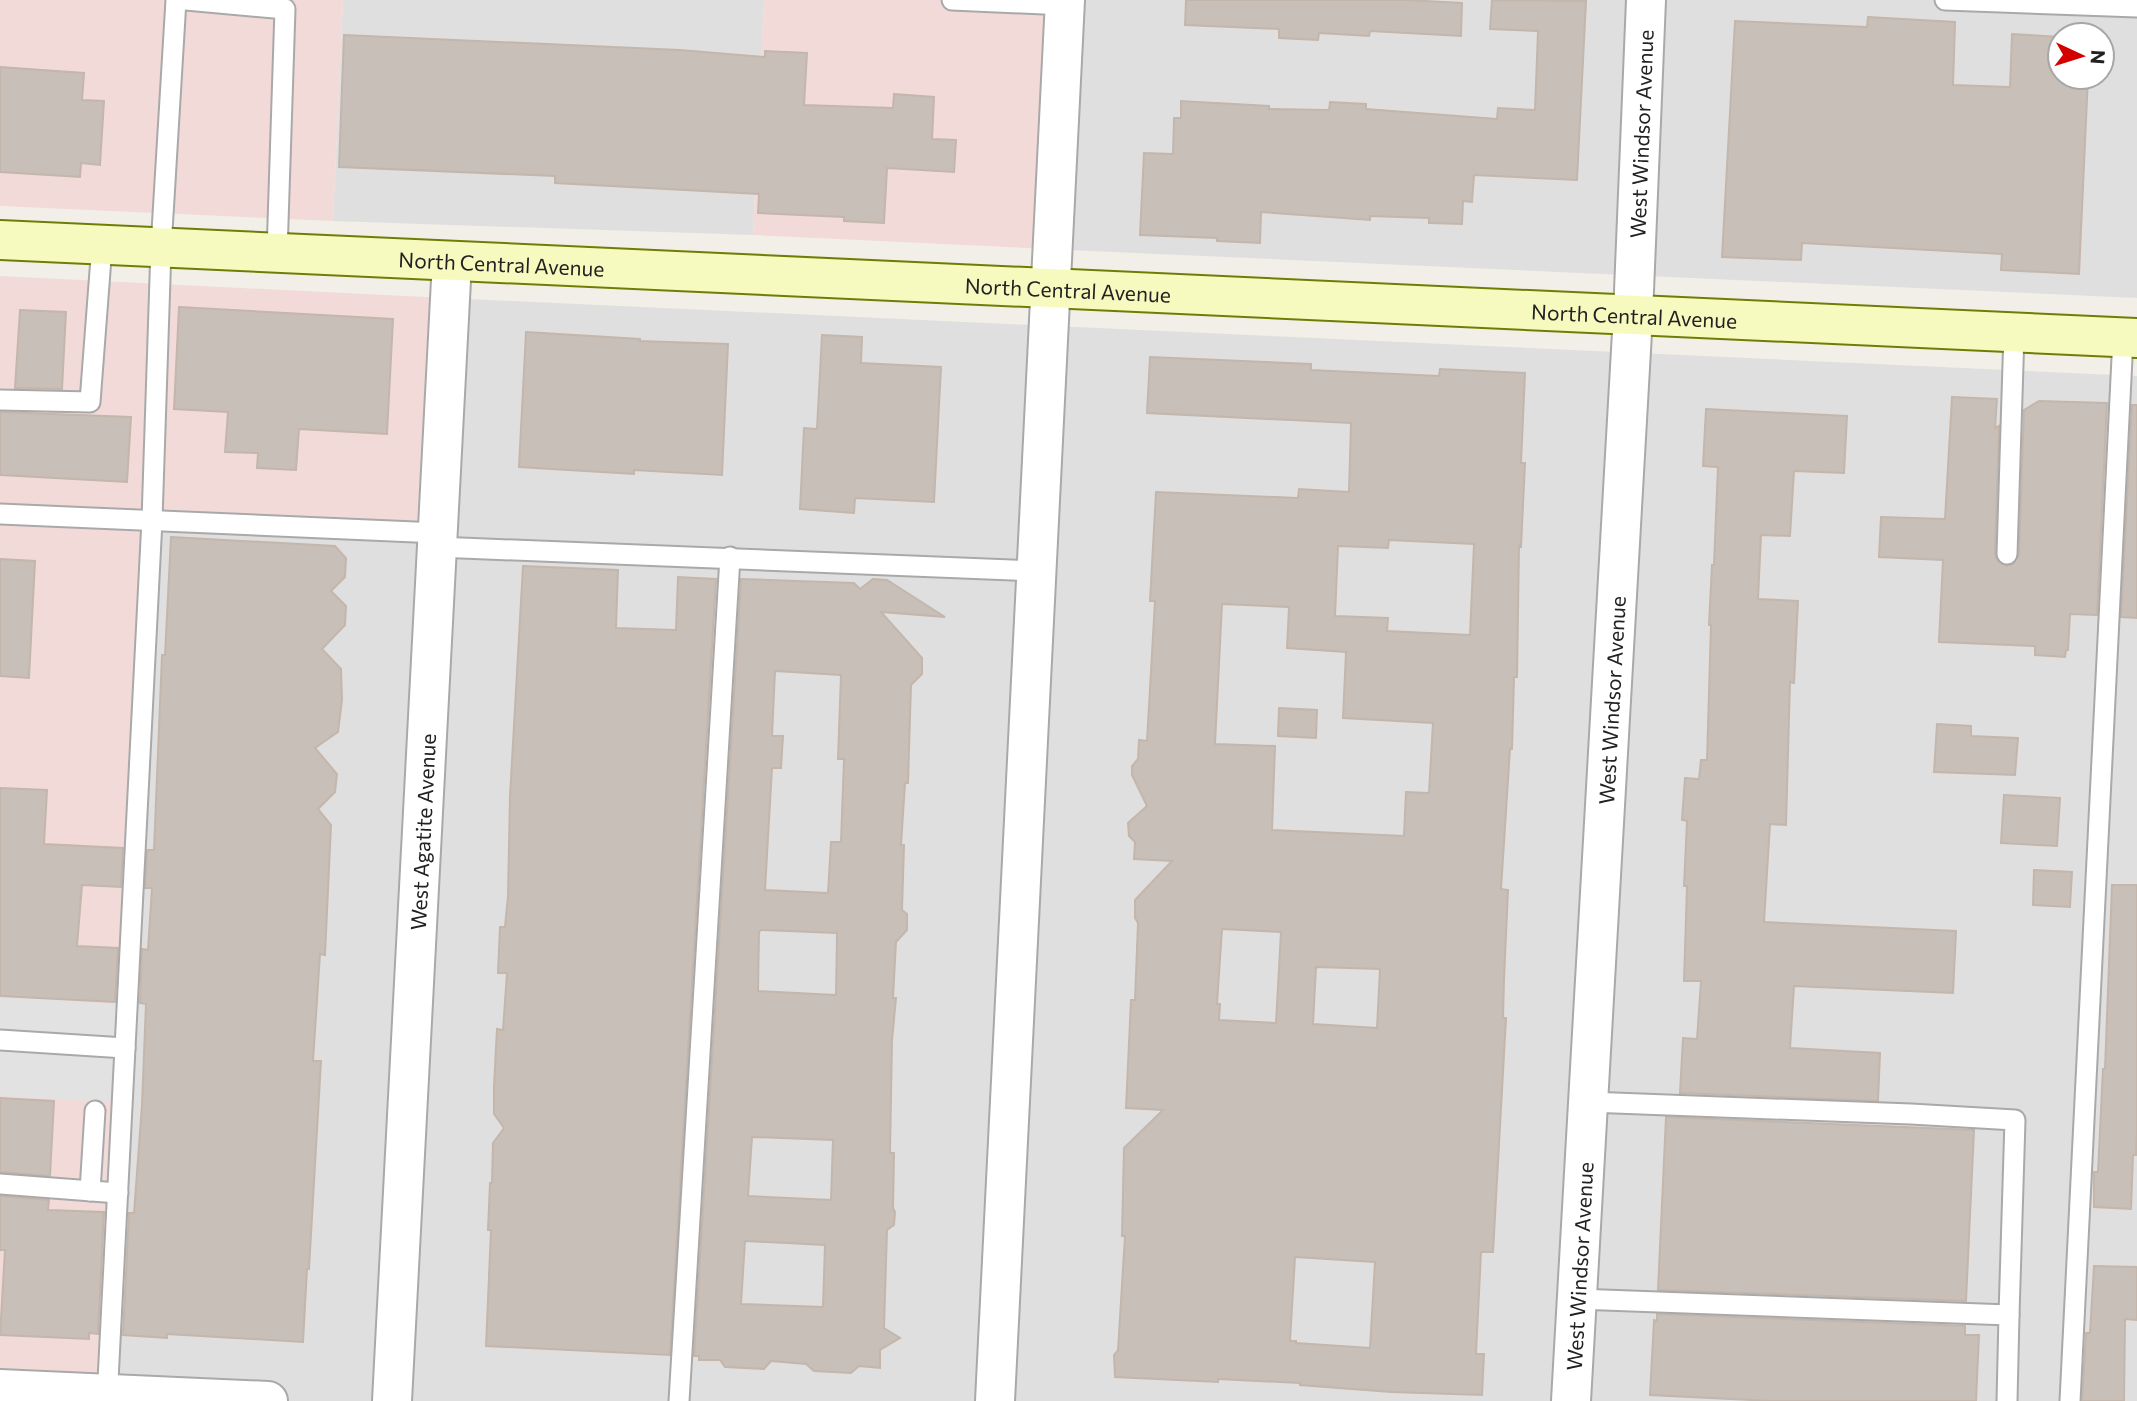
<svg xmlns="http://www.w3.org/2000/svg" width="2137" height="1401" viewBox="0 0 2137 1401" font-family="Commissioner,sans-serif">
	<style>
		.residential { fill: #e0dfdf; fill-rule: evenodd }
		.commercial { fill: #f2dad9 }
		.parking { fill: #e2e2e2 }
		.building { fill: #c7bfb8; stroke: #c4b6ab; stroke-width: 2; fill-rule: evenodd }
		.lines { fill: none; stroke-linecap: round; stroke-linejoin: round }
		.service-casing { stroke: #a9a9a9; stroke-width: 23 }
		.minor-casing { stroke: #a9a9a9; stroke-width: 42 }
		.tertiary-casing { stroke: #a9a9a9; stroke-width: 42 }
		.secondary-casing { stroke: #707d05; stroke-width: 42 }
		.service { stroke: #fff; stroke-width: 19 }
		.minor { stroke: #fff; stroke-width: 38 }
		.tertiary { stroke: #fff; stroke-width: 38 }
		.secondary { stroke: #f7fabf; stroke-width: 38 }
		.labels { text-anchor: middle; dominant-baseline: central; stroke-width: 7; stroke-linejoin: round; paint-order: stroke }
		.street-label { font-size: 21px; fill: #222; stroke: #fff }
	</style>
	<rect width="100%" height="100%" fill="#f2efe9"/>
	<g class="residential">
		<path d="M343 0H764L753 235 333 221Z"/>
		<path d="M932 0H2137V298L1047 249ZM2060 35H2102V77H2060Z"/>
		<path d="M446 298 2137 376V1401H102L146 509Z"/>
	</g>
	<g class="commercial">
		<path d="M0 0H343L333 221 0 206Z"/>
		<path d="M764 0H932L1058 6 1047 249 753 235Z"/>
		<path d="M0 276 446 298 436 523 147 509 102 1401H0Z"/>
	</g>
	<path class="parking" d="M0 996 116 1004 112 1102 0 1096Z"/>
	<g class="building">
		<path d="M1186 0H1406L1462 3 1461 36 1370 31 1369 36 1319 33 1318 40 1279 38V29L1185 25Z"/>
		<path d="M1492 0 1586 1 1577 180 1474 175 1472 202 1463 201 1462 224 1429 223V218L1370 216V220L1261 212 1260 243 1217 241V238L1140 235 1144 153 1173 154 1174 118H1181V101L1269 106V109L1329 110 1330 102 1366 104V109L1497 119 1498 108 1535 110 1538 31 1490 29Z"/>
		<path d="M1868 17 1955 22 1953 85 2010 87 2012 34 2060 37V77H2088L2079 274 2001 270 2002 254 1802 243 1801 260 1722 257 1735 21 1867 27Z"/>
		<path d="M344 35 680 50 765 57V51L807 53 804 105 893 108 894 94 934 97 932 139 956 140 954 172 887 168 884 223 844 221V217L758 213 759 194 555 183V176L339 167Z"/>
		<path d="M0 67 84 73 82 100 104 101 100 165 81 163 80 177 0 172Z"/>
		<path d="M179 307 393 319 387 434 299 429 296 470 257 468 258 453 225 452 228 412 174 409Z"/>
		<path d="M20 310 66 312 62 389 15 388Z"/>
		<path d="M526 332 640 339V341L728 344 722 475 634 470V474L519 467Z"/>
		<path d="M822 335 862 337 861 363 941 367 934 502 855 498 854 513 800 509 804 428 817 429Z"/>
		<path d="M1150 357 1311 364V370L1439 376 1440 369 1525 373 1521 463H1525L1521 547 1519 546 1517 677H1514L1512 749H1510L1501 889 1508 890 1504 979 1503 1018H1506L1493 1252H1481L1476 1354H1484L1482 1395 1391 1392 1300 1385V1383L1218 1379V1382L1115 1377 1114 1355 1118 1350 1125 1236H1122L1124 1148 1163 1110 1126 1108 1131 1000H1135L1138 923 1135 918V900L1172 861 1134 859 1135 842 1129 836 1128 823 1147 806 1132 775V766L1138 759 1139 740 1147 741 1155 601H1150L1156 492 1298 498 1299 489 1349 492 1351 423 1147 413ZM1389 540 1474 544 1470 635 1387 631 1388 618 1335 616 1338 546 1388 548ZM1222 604 1289 607 1287 648 1346 652 1343 718 1433 723 1429 793 1406 792 1404 836 1272 830 1275 746 1215 744ZM1222 929 1281 932 1276 1023 1219 1020 1220 1004H1217ZM1316 967 1380 969 1377 1028 1313 1024ZM1295 1257 1375 1262 1370 1348 1296 1343V1341H1290Z"/>
		<path d="M1952 397 1997 399 1995 428 1999 426 1995 554 1997 560 2006 566 2013 564 2019 554 2024 410 2039 401 2107 403 2097 615 2070 614 2068 650H2066L2065 657 2035 655V646L1939 642 1943 560 1879 557 1881 517 1945 519Z"/>
		<path d="M2132 405H2137V618L2121 617Z"/>
		<path d="M1706 409 1847 416 1844 473 1794 471 1790 536 1761 535 1758 599 1798 601 1794 683 1790 682 1786 825 1770 824 1764 922 1956 931 1953 993 1794 986 1790 1048 1880 1053 1878 1101 1680 1093 1683 1038 1697 1039 1701 981H1684L1687 886H1684L1687 821 1682 820 1685 778 1699 779 1701 760H1707L1711 625H1709L1712 565H1714L1718 467 1703 466Z"/>
		<path d="M0 412 131 417 127 482 0 475Z"/>
		<path d="M171 537 335 546 346 558 345 577 331 591 346 606 345 625 322 649 341 669 342 700 338 732 315 748 337 774 335 792 318 809 331 825 325 955 320 954 313 1061H321L309 1269H307L303 1342 167 1334V1338L123 1335 129 1213H134L142 1105 146 1004 140 1003 142 949 148 950 152 888H145L147 850H154L162 655H165Z"/>
		<path d="M0 559 35 561 29 678 0 676Z"/>
		<path d="M523 566 618 570 616 628 676 630 678 577 716 579 670 1355 486 1346 491 1230H488L490 1183H492L493 1143 504 1128 494 1114V1086L497 1029 503 1030 507 973H498L500 927H505L508 896 510 796Z"/>
		<path d="M741 579 854 583 860 589 873 579 887 580 945 617 881 612 922 658V674L911 685 908 783H905L901 845H904L902 910 907 914V930L896 942 893 998H896L892 1040 890 1153H894L893 1208 895 1212 894 1225 887 1230 884 1328 900 1338 880 1350V1368L859 1366 851 1373 814 1371 806 1364 771 1361 764 1369 725 1367 720 1360H699V1356H694ZM775 671 841 675 838 759H844L841 842H831L828 893 765 890 772 768H781L783 736H772ZM761 930 837 933 836 995 758 991 759 932ZM752 1137 833 1140 831 1200 748 1196ZM745 1241 825 1245 823 1307 741 1304Z"/>
		<path d="M1279 708 1317 710 1316 738 1278 736Z"/>
		<path d="M1937 724 1971 726V736L2018 738 2015 775 1934 772Z"/>
		<path d="M0 788 47 790 44 844 123 848 121 887 82 885 77 946 118 948 115 1002 0 996Z"/>
		<path d="M2004 795 2060 798 2057 846 2001 843Z"/>
		<path d="M2034 870 2072 872 2070 907 2033 905Z"/>
		<path d="M2112 885H2137V1132L2136 1155H2133L2131 1209 2094 1207V1172H2098L2103 1069H2105Z"/>
		<path d="M0 1098 54 1101 50 1176 0 1172Z"/>
		<path d="M1666 1117 1974 1130 1966 1301 1658 1290Z"/>
		<path d="M0 1196 49 1200 48 1210 104 1212 98 1334 89 1333V1339L0 1335 5 1250H0Z"/>
		<path d="M2094 1266 2137 1267V1320L2125 1319 2124 1401H2082L2086 1333H2090Z"/>
		<path d="M1657 1314 1965 1326V1335H1979L1976 1401H1771L1650 1395 1654 1320 1657 1321Z"/>
	</g>
	<g class="lines">
		<g class="service-casing">
			<g id="service">
				<path d="M186 0 285 9 277 253"/>
				<path d="M952 0 1065 5"/>
				<path d="M1945 0 2137 7"/>
				<path d="M0 400 90 402 102 245"/>
				<path d="M0 514 438 533"/>
				<path d="M437 547 1037 571"/>
				<path d="M2007 554 2014 333"/>
				<path d="M0 1040 125 1048"/>
				<path d="M1588 1102 1911 1114 2015 1120 2009 1315"/>
				<path d="M0 1184 118 1193"/>
				<path d="M90 1191 95 1111"/>
				<path d="M1577 1299 2009 1315 2007 1401"/>
				<path d="M107 1400 152 520 161 248 176 0"/>
				<path d="M679 1401 730 557"/>
				<path d="M2070 1401 2123 338"/>
			</g>
		</g>
		<g class="minor-casing">
			<g id="minor">
				<path d="M0 1389 268 1401"/>
				<path id="s1" d="M392 1401 452 261"/>
				<path id="s2" d="M1571 1401 1633 315 1646 0"/>
			</g>
		</g>
		<g class="tertiary-casing">
			<path id="tertiary" d="M995 1401 1065 0"/>
		</g>
		<g class="secondary-casing">
			<g id="secondary">
				<path id="s3" d="M0 240 2137 338"/>
			</g>
		</g>
		<use href="#service" class="service"/>
		<use href="#minor" class="minor"/>
		<use href="#tertiary" class="tertiary"/>
		<use href="#secondary" class="secondary"/>
	</g>
	<g class="labels">
		<g class="street-label">
			<text stroke="none"><textPath href="#s2" startOffset="1269">West Windsor Avenue</textPath></text>
			<text stroke="none"><textPath href="#s3" startOffset="502">North Central Avenue</textPath></text>
			<text stroke="none"><textPath href="#s3" startOffset="1069">North Central Avenue</textPath></text>
			<text stroke="none"><textPath href="#s3" startOffset="1636">North Central Avenue</textPath></text>
			<text stroke="none"><textPath href="#s2" startOffset="702">West Windsor Avenue</textPath></text>
			<text stroke="none"><textPath href="#s1" startOffset="570">West Agatite Avenue</textPath></text>
			<text stroke="none"><textPath href="#s2" startOffset="135">West Windsor Avenue</textPath></text>
		</g>
	</g>
	<g transform="translate(2081 56) rotate(94)"><circle r="33" fill="#ffffff" stroke="#a7a7a7" stroke-width="2"/>
	<path d="M0-5L12 26L0 18L-12 26Z" fill="#d40000"/>
	<text y="-10" font-size="19" font-weight="bold" text-anchor="middle" fill="#222222">N</text>
	</g>
</svg>
